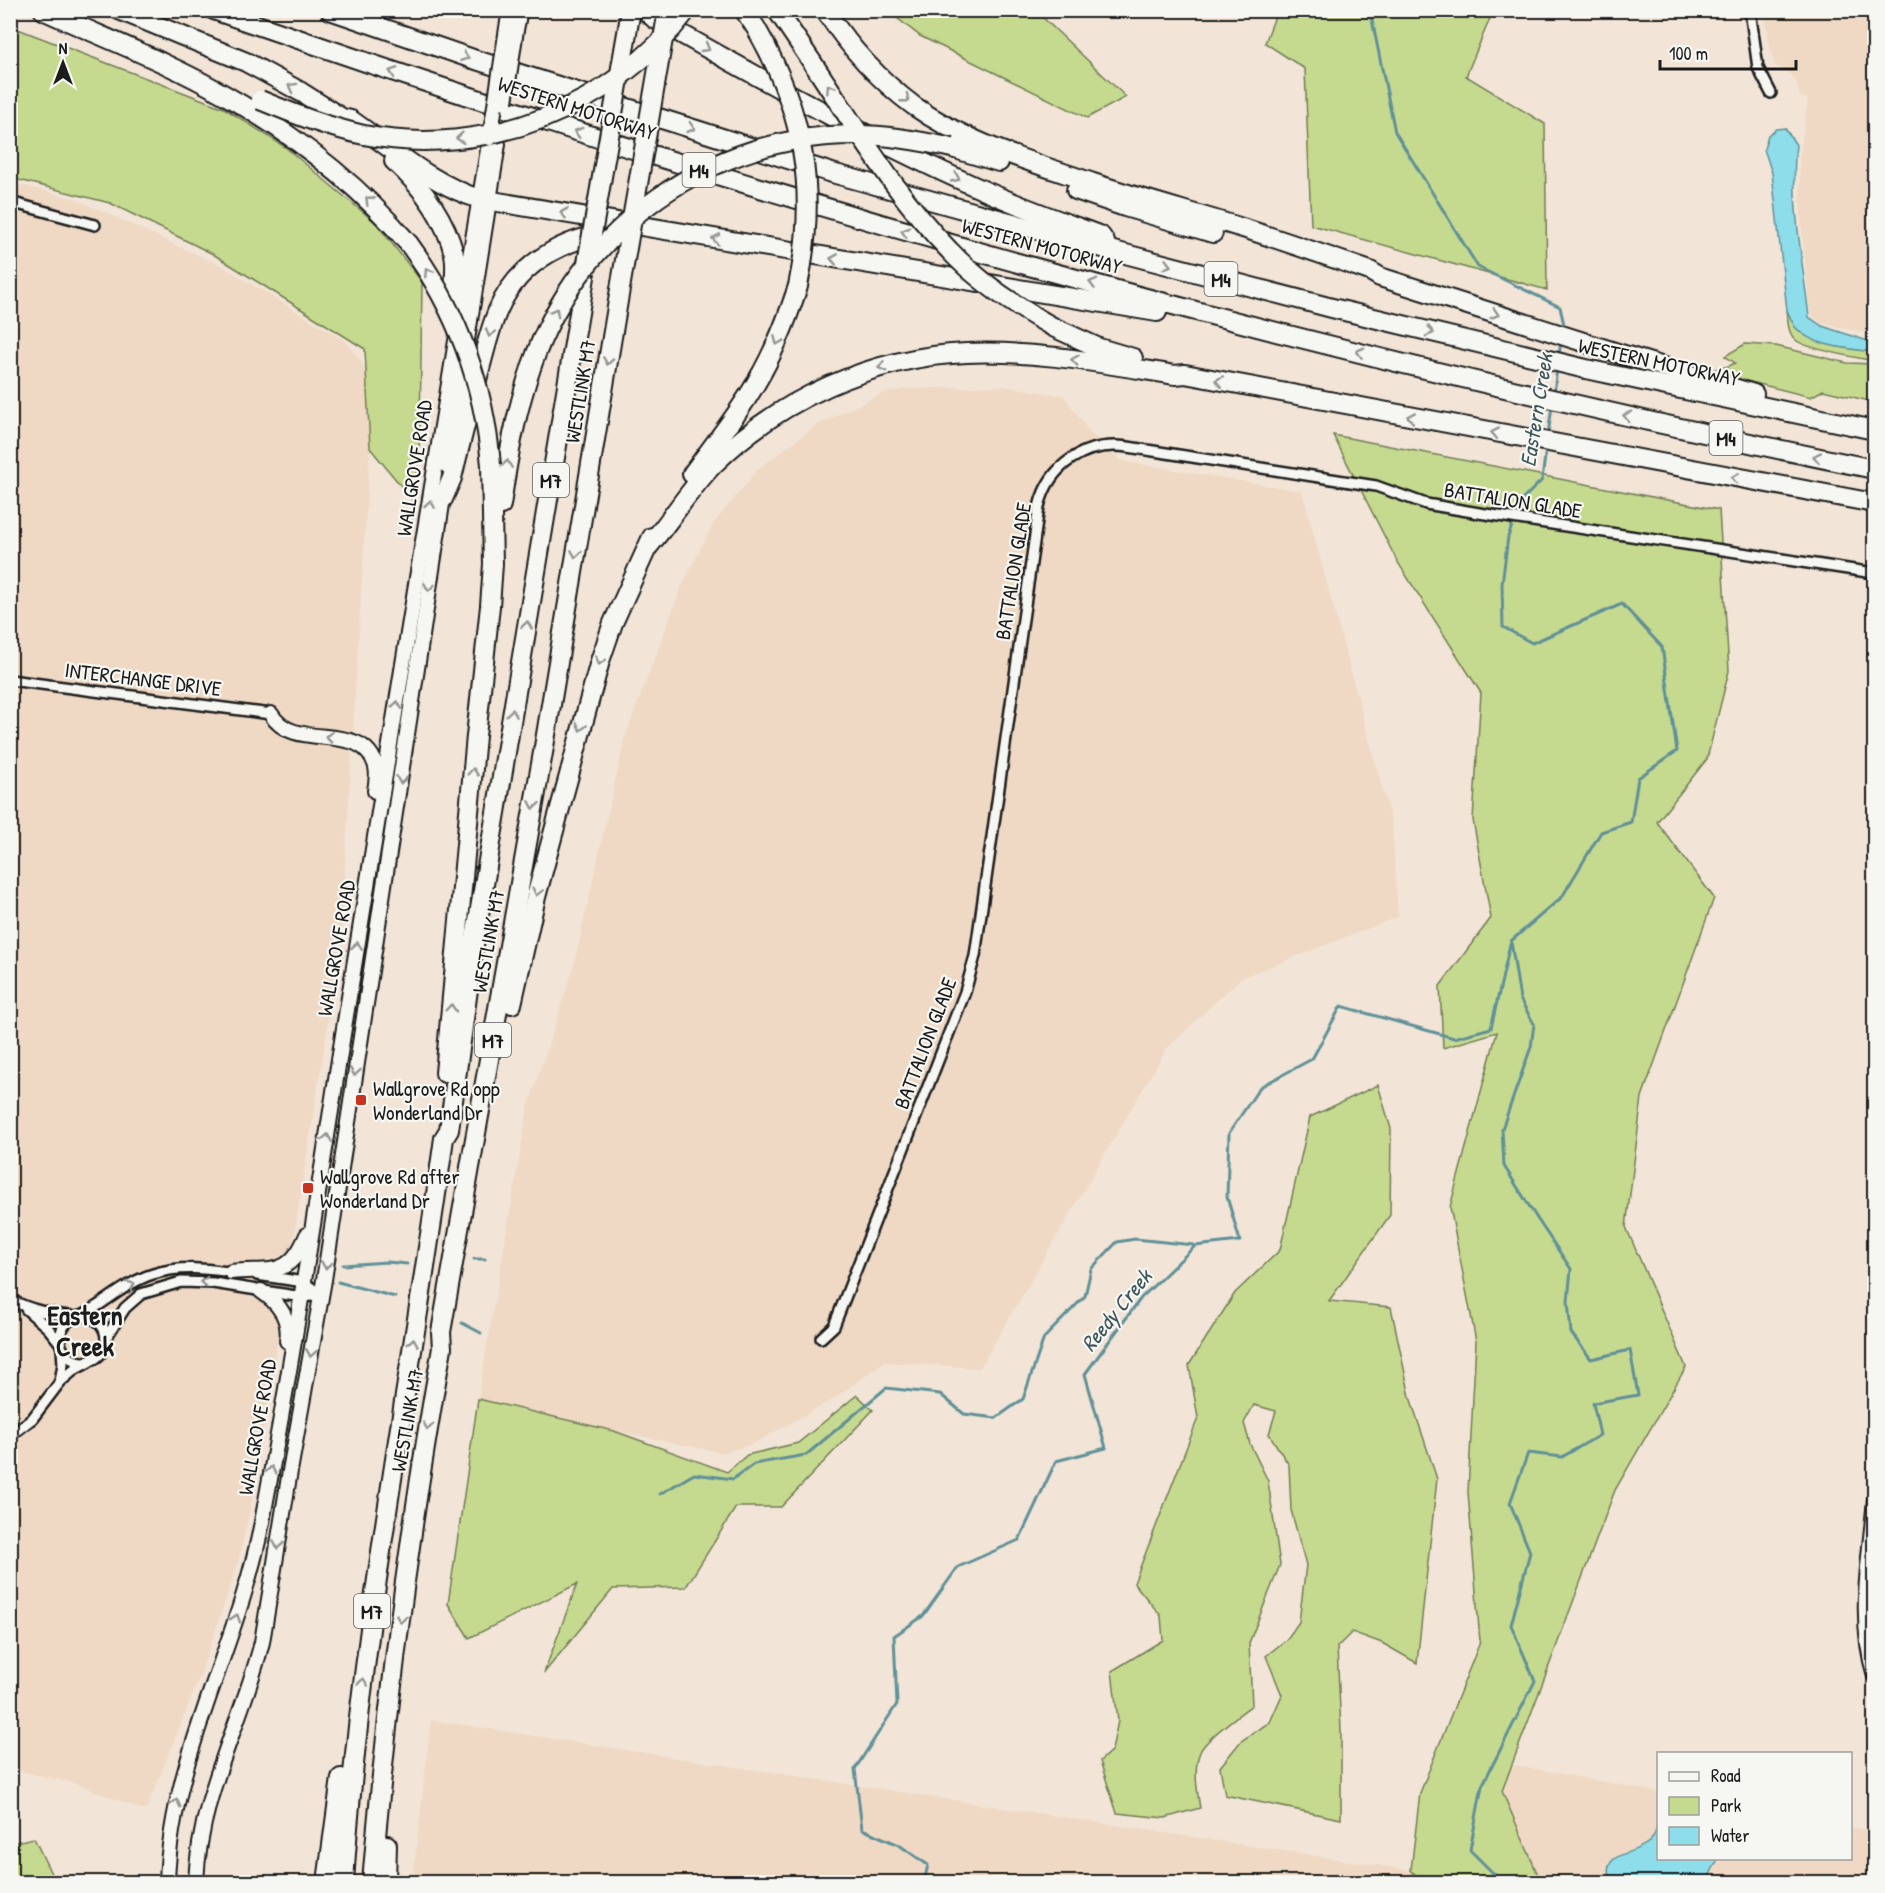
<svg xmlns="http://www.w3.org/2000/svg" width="1885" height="1893" viewBox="0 0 1885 1893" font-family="'Patrick Hand',sans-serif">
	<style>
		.built { fill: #efd9c4 }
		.green { fill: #c6da8f; stroke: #717b56; stroke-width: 1.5 }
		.water { fill: #8eddeb; stroke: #609098; stroke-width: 1.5 }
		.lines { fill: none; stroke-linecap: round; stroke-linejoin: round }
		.stream { stroke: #609098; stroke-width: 3 }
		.minor-casing { stroke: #1c1c1c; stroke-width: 14 }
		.tertiary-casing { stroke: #1c1c1c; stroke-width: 16 }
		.secondary-casing { stroke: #1c1c1c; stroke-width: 18 }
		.motorway-casing { stroke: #1c1c1c; stroke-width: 22 }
		.minor { stroke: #f6f6f2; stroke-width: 9 }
		.tertiary { stroke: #f6f6f2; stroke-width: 12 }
		.secondary { stroke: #f6f6f2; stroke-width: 14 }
		.motorway { stroke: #f6f6f2; stroke-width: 18 }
		.secondary-bridge-casing { stroke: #1c1c1c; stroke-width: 18; stroke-linecap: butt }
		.motorway-bridge-casing { stroke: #1c1c1c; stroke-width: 22; stroke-linecap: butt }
		.secondary-bridge { stroke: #f6f6f2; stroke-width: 14 }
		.motorway-bridge { stroke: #f6f6f2; stroke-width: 18 }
		.oneway { stroke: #949492 }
		.poi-dot { fill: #c8321e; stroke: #f6f6f2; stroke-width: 2 }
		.labels { text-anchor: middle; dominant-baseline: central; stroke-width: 4.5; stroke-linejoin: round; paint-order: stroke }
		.shield { fill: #f6f6f2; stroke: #5d5d5c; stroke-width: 1.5 }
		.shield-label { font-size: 20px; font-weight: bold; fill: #1c1c1c }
		.street-label { font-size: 21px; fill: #1c1c1c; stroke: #f6f6f2 }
		.poi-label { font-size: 21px; fill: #1c1c1c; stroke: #f6f6f2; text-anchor: start }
		.water-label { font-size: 22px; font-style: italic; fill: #3e565a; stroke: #f6f6f2 }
		.district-label { font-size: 27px; font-weight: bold; fill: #1c1c1c; stroke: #f6f6f2 }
	</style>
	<rect width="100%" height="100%" fill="#f2e5d7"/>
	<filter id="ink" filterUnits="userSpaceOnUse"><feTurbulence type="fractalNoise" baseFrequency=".0167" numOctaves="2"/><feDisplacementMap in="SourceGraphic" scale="12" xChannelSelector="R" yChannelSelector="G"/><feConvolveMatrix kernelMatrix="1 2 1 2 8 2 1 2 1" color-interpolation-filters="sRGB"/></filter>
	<g filter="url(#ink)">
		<g class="built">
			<path d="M1764 11H1874V335L1821 323 1814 318 1810 312 1801 222 1799 161 1808 99 1800 97 1797 84 1792 76 1775 65 1771 52Z"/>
			<path d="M10 182 76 199 222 266 345 341 374 378 340 949 250 1511 236 1570 198 1681 146 1811 74 1783 11 1769Z"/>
			<path d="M1004 386 1064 396 1090 433 1122 461 1302 491 1392 824 1398 917 1241 978 1167 1048 980 1368 884 1362 834 1399 755 1443 723 1453 614 1431 478 1399 528 1107 573 969 625 737 681 588 713 524 759 468 817 425 881 394 904 389Z"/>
			<path d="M431 1720 1428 1873 1515 1765 1658 1792V1858H1850L1851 1827 1874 1832V1882H420L413 1878Z"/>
		</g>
		<g class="green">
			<path d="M888 11H1036L1126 97 1087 118 920 36Z"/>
			<path d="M1277 11H1493L1466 76 1545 124 1547 290 1311 225 1305 69 1265 43Z"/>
			<path d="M10 26 224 108 285 147 376 223 422 282 420 431 415 503 370 448 365 349 213 254 110 203 11 178Z"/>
			<path d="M1787 310 1796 327 1835 346 1874 352V361C1859 358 1807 349 1797 341 1787 334 1788 320 1787 310Z"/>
			<path d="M1745 344 1776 346 1847 363 1874 364V402L1823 390 1811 397 1707 371 1729 366 1735 363 1725 356Z"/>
			<path d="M1333 435 1719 510 1729 671 1707 759 1657 822 1714 898 1642 1097 1626 1227 1686 1367 1615 1490 1502 1791 1541 1882H1422L1411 1870 1420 1793 1480 1642 1468 1492 1476 1341 1450 1207 1497 1032 1443 1048 1440 986 1491 918 1473 820 1481 693 1397 561Z"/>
			<path d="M1378 1085 1391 1129 1390 1215 1329 1301 1391 1307 1410 1397 1437 1479 1417 1663 1382 1643 1352 1632 1337 1647 1341 1731V1819L1225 1795 1220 1767 1241 1741 1270 1722 1282 1695 1266 1656 1287 1639 1299 1622 1306 1565 1291 1510 1289 1465 1269 1434 1276 1411 1254 1405 1244 1423 1250 1444 1268 1481 1280 1565 1249 1643 1252 1705C1240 1714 1205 1739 1200 1752 1193 1769 1197 1790 1200 1808L1165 1818 1117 1813 1100 1761 1112 1750 1118 1721 1112 1671 1163 1640 1161 1616 1134 1583 1198 1418 1189 1365 1235 1293 1280 1250 1310 1117Z"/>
			<path d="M857 1395 873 1410 781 1507H736L686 1587 613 1589 544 1673 577 1584 469 1638 448 1604 478 1399 614 1431 727 1472 747 1455 798 1443Z"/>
			<path d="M34 1838 55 1882H11V1843Z"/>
		</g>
		<g class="water">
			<path d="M1785 128 1796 145C1790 195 1803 265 1809 317L1822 326 1874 343V352C1851 349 1812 347 1795 327 1792 322 1789 315 1787 310L1772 173 1764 149 1768 135 1776 129Z"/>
			<path d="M1658 1824V1858L1718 1859 1706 1882H1610C1600 1850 1633 1857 1650 1841 1655 1836 1656 1830 1658 1824Z"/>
		</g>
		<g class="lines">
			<g class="stream">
				<path d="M1370 10 1395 132 1478 267 1560 307 1565 329"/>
				<path d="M1559 355 1561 341"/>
				<path d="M1554 394 1557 367"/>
				<path d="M1548 435 1552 406"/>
				<path d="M474 1259H485"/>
				<path d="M343 1265 387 1262 407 1264"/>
				<path d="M338 1282 395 1297"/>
				<path d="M462 1323 481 1333"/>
				<path d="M660 1494 694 1474 733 1479 754 1464 806 1455 886 1388 940 1394 964 1414 996 1418 1023 1399 1044 1338 1085 1296 1091 1269 1117 1242 1135 1239 1194 1245"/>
				<path d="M924 1882 928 1865 899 1845 862 1829 855 1769 897 1704 894 1636 923 1616 958 1567 1019 1540 1056 1461 1106 1448 1085 1374 1141 1298 1195 1246 1240 1241 1227 1197 1229 1133 1260 1087 1312 1059 1341 1006 1454 1038 1491 1028 1510 944"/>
				<path d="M1502 1882 1470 1850 1482 1786 1535 1681 1511 1625 1530 1552 1510 1503 1528 1453 1562 1457 1600 1435 1593 1403 1638 1395 1630 1350 1591 1359 1571 1333 1568 1301 1571 1269 1538 1220 1504 1166 1502 1129 1531 1047 1534 1024 1520 999 1511 941 1562 897 1601 832 1631 822 1638 778 1677 751 1662 647 1622 604 1532 643 1503 627 1502 584 1508 537 1521 501 1542 480 1546 448"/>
			</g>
			<g class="minor-casing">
				<g id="minor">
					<path d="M1750 10 1758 68 1771 93"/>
					<path d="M10 202 95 225"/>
					<path d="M10 680 271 714"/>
					<path d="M257 1275 304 1282 321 1295"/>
					<path d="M10 1299C31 1311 52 1314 75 1317"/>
					<path d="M26 1309 48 1328 60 1343"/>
					<path d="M81 1316C105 1303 127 1282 153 1274 181 1265 209 1269 237 1273"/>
					<circle cx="83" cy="1339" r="23"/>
					<path d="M106 1338 125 1308 141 1294 181 1282 213 1283 302 1297 321 1295"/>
					<path d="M821 1338 834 1326 965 992 975 956 1039 507C1049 465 1085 441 1128 447L1376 486 1426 504 1479 513 1874 573"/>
					<path d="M60 1382 63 1364 62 1349"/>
					<path d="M10 1436 32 1419 60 1382 74 1370 89 1362"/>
				</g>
			</g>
			<g class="tertiary-casing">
				<path id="tertiary" d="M1874 1499C1869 1557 1856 1619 1874 1676"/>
			</g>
			<g class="secondary-casing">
				<g id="secondary">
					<path d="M507 28 510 10"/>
					<path d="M516 30 520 10"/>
					<path d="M461 310 490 138"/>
					<path d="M447 466 498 144"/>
					<path d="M271 714C294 754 364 718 376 767 378 774 376 784 375 791"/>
					<path d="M231 1272C271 1268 289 1279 307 1235"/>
					<path d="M261 1291C279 1303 291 1319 287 1341"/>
					<path d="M167 1882C171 1756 239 1645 262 1522 293 1358 318 1193 344 1028 380 795 420 562 458 329"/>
					<path d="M196 1882C200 1792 241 1726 262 1642L290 1471 324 1280 444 491"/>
				</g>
			</g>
			<g class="motorway-casing">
				<g id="motorway">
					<path d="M43 10C104 38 168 62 225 95 295 135 357 183 409 244"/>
					<path d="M119 10 246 62 301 92 342 118 351 120C390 147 434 186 480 199L1157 312"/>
					<path d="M214 10C756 200 1311 355 1874 469"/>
					<path d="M330 10 473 59 832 173 1110 250 1332 308 1586 369 1874 430"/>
					<path d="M645 10 655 19C759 78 865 137 974 186 1015 205 1058 220 1101 236L1105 242"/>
					<path d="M744 10 756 28"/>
					<path d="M777 10 812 62"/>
					<path d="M825 10C849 47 879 80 914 106 968 144 1032 162 1093 183 1145 200 1197 214 1249 230 1290 243 1330 257 1370 271L1380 277 1621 354 1754 394"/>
					<path d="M952 148 999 162"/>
					<path d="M394 161C421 186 445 217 454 254 457 268 453 284 455 296 456 300 460 304 461 308"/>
					<path d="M1076 190 1125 207 1213 233"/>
					<path d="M1053 327 1099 348 1133 358"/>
					<path d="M692 474C714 444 738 415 756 383 774 353 787 320 798 286"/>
					<path d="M443 499 452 478C460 444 469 410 478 376 484 355 489 331 498 310 520 259 573 233 627 232"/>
					<path d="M501 505C508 457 516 411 532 365"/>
					<path d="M648 547C671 520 689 490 713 465 779 399 873 357 966 353 1036 350 1106 364 1175 375L1185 374 1874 503"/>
					<path d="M512 1004 536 897 600 661 613 623 652 537"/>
					<path d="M445 1073 476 736 490 606 493 564 491 465"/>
					<path d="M327 1882 341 1778"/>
					<path d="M344 1882C360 1632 410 1386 444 1138L449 1130 474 945 585 277"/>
					<path d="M372 1882C387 1703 410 1525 442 1348L441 1332 544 747 621 283"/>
					<path d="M386 1882 387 1845"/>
				</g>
			</g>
			<use href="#minor" class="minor"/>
			<use href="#tertiary" class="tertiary"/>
			<use href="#secondary" class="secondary"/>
			<use href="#motorway" class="motorway"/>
			<g class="secondary-bridge-casing">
				<g id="secondary-bridge">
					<path d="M505 102 516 30"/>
					<path d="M490 138 507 28"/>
				</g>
			</g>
			<g class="motorway-bridge-casing">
				<g id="motorway-bridge">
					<path d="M756 28C804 112 818 191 798 286"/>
					<path d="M812 62C855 126 896 196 950 251 979 282 1017 307 1053 327"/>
					<path d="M260 100C294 114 327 127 364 135 484 159 614 108 687 10"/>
					<path d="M409 244C457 310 484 383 491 465"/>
					<path d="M587 263 631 10"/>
					<path d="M621 283 668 10"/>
					<path d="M532 365C579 228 712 133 858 135 890 135 921 141 952 148"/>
				</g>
			</g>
			<use href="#secondary-bridge" class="secondary-bridge"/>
			<use href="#motorway-bridge" class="motorway-bridge"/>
		</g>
		<defs><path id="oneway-chevron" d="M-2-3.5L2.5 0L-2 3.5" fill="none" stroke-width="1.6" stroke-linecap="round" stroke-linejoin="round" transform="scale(1.5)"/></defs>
		<g class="oneway">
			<use href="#oneway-chevron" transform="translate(706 48) rotate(30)"/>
			<use href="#oneway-chevron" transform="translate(465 57) rotate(19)"/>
			<use href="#oneway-chevron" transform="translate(393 72) rotate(-161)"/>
			<use href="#oneway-chevron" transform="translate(292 87) rotate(-151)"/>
			<use href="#oneway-chevron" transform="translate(830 88) rotate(-124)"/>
			<use href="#oneway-chevron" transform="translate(906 99) rotate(38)"/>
			<use href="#oneway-chevron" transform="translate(691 128) rotate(18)"/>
			<use href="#oneway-chevron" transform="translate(578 132) rotate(-162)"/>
			<use href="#oneway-chevron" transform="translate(460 138) rotate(175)"/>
			<use href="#oneway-chevron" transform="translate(956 178) rotate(25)"/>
			<use href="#oneway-chevron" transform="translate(369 200) rotate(-135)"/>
			<use href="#oneway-chevron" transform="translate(564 213) rotate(-170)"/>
			<use href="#oneway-chevron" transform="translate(905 232) rotate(-164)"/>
			<use href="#oneway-chevron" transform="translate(716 239) rotate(-170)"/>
			<use href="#oneway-chevron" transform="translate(834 259) rotate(-170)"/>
			<use href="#oneway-chevron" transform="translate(1167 265) rotate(15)"/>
			<use href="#oneway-chevron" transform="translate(428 272) rotate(-123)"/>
			<use href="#oneway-chevron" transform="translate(1093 283) rotate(-165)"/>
			<use href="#oneway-chevron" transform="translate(555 312) rotate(-61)"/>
			<use href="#oneway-chevron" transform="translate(1495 314) rotate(18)"/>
			<use href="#oneway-chevron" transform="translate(1430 332) rotate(14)"/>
			<use href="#oneway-chevron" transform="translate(490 333) rotate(105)"/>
			<use href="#oneway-chevron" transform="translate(778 341) rotate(113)"/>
			<use href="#oneway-chevron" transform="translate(1360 352) rotate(-166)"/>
			<use href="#oneway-chevron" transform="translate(1075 360) rotate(-172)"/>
			<use href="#oneway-chevron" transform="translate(608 361) rotate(99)"/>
			<use href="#oneway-chevron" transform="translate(882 367) rotate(165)"/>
			<use href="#oneway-chevron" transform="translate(1219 381) rotate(-169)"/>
			<use href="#oneway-chevron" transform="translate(1627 416) rotate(-167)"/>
			<use href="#oneway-chevron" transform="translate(1411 417) rotate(-169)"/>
			<use href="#oneway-chevron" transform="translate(1495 433) rotate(-169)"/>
			<use href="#oneway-chevron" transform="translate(1817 457) rotate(-169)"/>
			<use href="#oneway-chevron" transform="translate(507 464) rotate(-81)"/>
			<use href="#oneway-chevron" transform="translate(1735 478) rotate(-170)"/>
			<use href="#oneway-chevron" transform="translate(430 504) rotate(-81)"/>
			<use href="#oneway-chevron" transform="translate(576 554) rotate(99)"/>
			<use href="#oneway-chevron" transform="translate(429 587) rotate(98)"/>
			<use href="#oneway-chevron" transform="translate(527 625) rotate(-81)"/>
			<use href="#oneway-chevron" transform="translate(600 661) rotate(108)"/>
			<use href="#oneway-chevron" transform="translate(397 705) rotate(-81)"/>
			<use href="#oneway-chevron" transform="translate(512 713) rotate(-81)"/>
			<use href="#oneway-chevron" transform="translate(581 727) rotate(105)"/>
			<use href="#oneway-chevron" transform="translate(329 737) rotate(-173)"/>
			<use href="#oneway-chevron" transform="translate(473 772) rotate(-85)"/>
			<use href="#oneway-chevron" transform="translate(401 780) rotate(99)"/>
			<use href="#oneway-chevron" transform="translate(534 805) rotate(100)"/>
			<use href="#oneway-chevron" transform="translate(537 892) rotate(104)"/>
			<use href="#oneway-chevron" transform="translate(357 946) rotate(-81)"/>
			<use href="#oneway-chevron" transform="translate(451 1008) rotate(-85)"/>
			<use href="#oneway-chevron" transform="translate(355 1072) rotate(99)"/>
			<use href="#oneway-chevron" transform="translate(327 1138) rotate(-81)"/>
			<use href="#oneway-chevron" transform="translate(326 1265) rotate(99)"/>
			<use href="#oneway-chevron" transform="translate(204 1282) rotate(-177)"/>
			<use href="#oneway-chevron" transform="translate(131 1285) rotate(-29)"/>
			<use href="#oneway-chevron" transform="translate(413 1342) rotate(-81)"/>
			<use href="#oneway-chevron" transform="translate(311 1353) rotate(100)"/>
			<use href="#oneway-chevron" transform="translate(428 1426) rotate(99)"/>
			<use href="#oneway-chevron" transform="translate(271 1470) rotate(-80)"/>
			<use href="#oneway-chevron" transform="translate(278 1545) rotate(99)"/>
			<use href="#oneway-chevron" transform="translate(236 1618) rotate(-72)"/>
			<use href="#oneway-chevron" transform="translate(401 1619) rotate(98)"/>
			<use href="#oneway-chevron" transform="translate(363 1682) rotate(-84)"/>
			<use href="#oneway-chevron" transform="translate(176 1803) rotate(-76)"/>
		</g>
	</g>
	<g class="poi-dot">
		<rect x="355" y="1094" width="12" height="12" rx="3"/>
		<rect x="302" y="1182" width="12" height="12" rx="3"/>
	</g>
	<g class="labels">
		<g class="shield">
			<rect x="682.5" y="153" width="33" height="34" rx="4.5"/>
			<rect x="1204.5" y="262" width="33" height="34" rx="4.5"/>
			<rect x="1709.5" y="421" width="33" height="34" rx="4.5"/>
			<rect x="533" y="463" width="36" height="34" rx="4.5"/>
			<rect x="475" y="1023" width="36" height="34" rx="4.5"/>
			<rect x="354" y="1594" width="36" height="34" rx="4.5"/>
		</g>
		<g class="shield-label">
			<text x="699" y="170">M4</text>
			<text x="1221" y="279">M4</text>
			<text x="1726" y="438">M4</text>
			<text x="551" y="480">M7</text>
			<text x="493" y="1040">M7</text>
			<text x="372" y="1611">M7</text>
		</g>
		<g class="street-label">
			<text transform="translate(577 108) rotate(18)">WESTERN MOTORWAY</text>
			<text transform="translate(1042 246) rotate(15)">WESTERN MOTORWAY</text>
			<text transform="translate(1659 362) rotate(12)">WESTERN MOTORWAY</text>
			<text transform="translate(580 391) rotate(-81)">WESTLINK M7</text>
			<text transform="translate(414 468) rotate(-81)">WALLGROVE ROAD</text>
			<text transform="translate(1513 500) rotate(9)">BATTALION GLADE</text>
			<text transform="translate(1013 571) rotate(-81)">BATTALION GLADE</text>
			<text transform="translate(143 679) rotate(7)">INTERCHANGE DRIVE</text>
			<text transform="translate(488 941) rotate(-80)">WESTLINK M7</text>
			<text transform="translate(336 948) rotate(-80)">WALLGROVE ROAD</text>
			<text transform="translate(925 1043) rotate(-69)">BATTALION GLADE</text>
			<text transform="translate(407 1420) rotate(-80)">WESTLINK M7</text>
			<text transform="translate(257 1427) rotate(-80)">WALLGROVE ROAD</text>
		</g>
		<g class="poi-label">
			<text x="373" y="1088">Wallgrove Rd opp<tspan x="373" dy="24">Wonderland Dr</tspan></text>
			<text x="320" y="1176">Wallgrove Rd after<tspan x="320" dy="24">Wonderland Dr</tspan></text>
		</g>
		<g class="water-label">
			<text transform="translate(1536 410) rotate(-81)">Eastern Creek</text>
			<text transform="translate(1116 1310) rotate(-51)">Reedy Creek</text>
		</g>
		<g class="district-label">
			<text x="85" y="1315">Eastern<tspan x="85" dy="31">Creek</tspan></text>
		</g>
	</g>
	<rect width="1885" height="1893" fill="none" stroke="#f6f6f2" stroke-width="36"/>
	<rect x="18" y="18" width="1849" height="1857" fill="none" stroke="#1c1c1c" stroke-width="2" filter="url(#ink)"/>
	<rect x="1657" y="1752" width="195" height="108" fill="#f6f6f2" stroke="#9f9f9c" stroke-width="1.5"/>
	<rect x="1669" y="1772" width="30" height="9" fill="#f6f6f2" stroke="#9f9f9c" stroke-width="1.5"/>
	<text x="1711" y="1782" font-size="18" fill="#1c1c1c">Road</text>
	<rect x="1669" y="1797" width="30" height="18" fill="#c6da8f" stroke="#9f9f9c" stroke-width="1.5"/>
	<text x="1711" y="1812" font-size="18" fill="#1c1c1c">Park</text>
	<rect x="1669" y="1827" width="30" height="18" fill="#8eddeb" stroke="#9f9f9c" stroke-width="1.5"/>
	<text x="1711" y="1842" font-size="18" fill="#1c1c1c">Water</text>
	<g transform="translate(63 63)" stroke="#f6f6f2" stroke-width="4.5" paint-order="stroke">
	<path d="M0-4.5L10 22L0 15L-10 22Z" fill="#1c1c1c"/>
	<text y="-9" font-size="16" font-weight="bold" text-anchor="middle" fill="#1c1c1c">N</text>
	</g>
	<path d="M1660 60v9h136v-9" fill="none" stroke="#1c1c1c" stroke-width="3"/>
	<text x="1669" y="60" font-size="18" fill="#1c1c1c" stroke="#f6f6f2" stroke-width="4.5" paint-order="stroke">100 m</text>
</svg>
